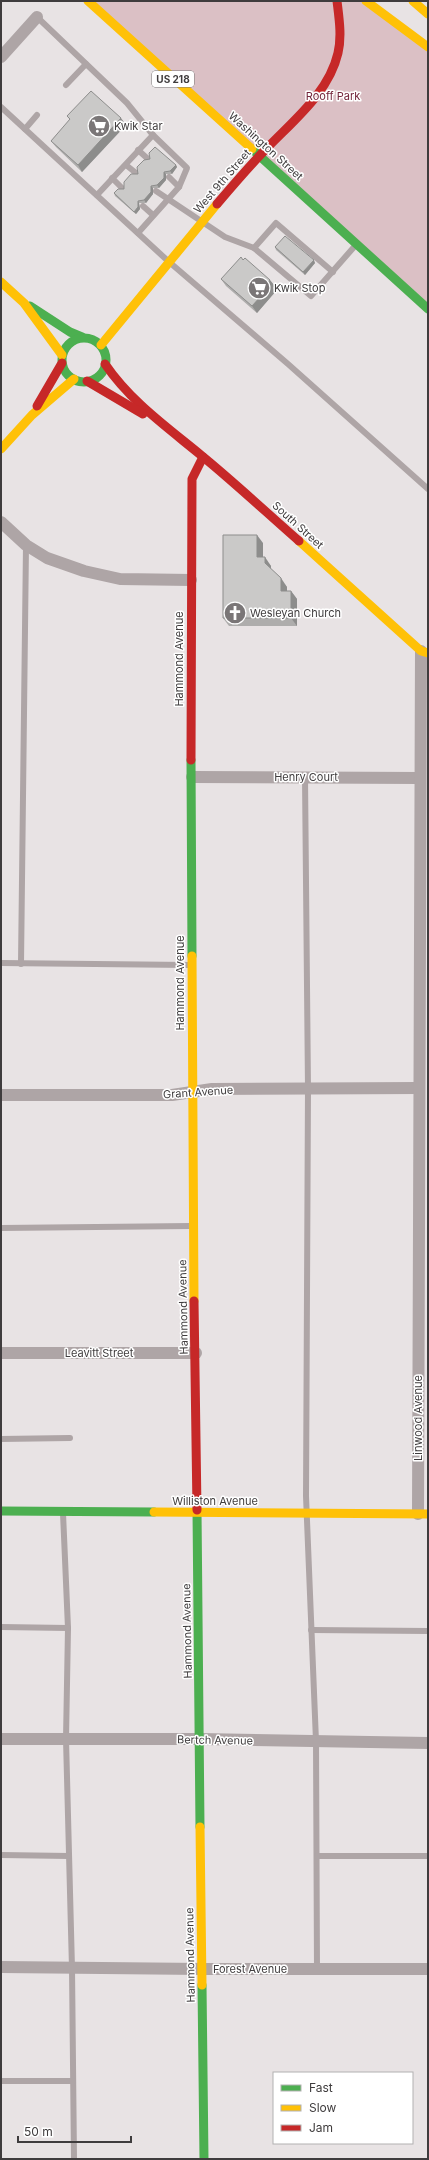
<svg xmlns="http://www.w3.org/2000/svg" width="429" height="2160" viewBox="0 0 429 2160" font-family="Inter,sans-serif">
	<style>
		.green { fill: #dbc0c5 }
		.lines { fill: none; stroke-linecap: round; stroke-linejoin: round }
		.lane { stroke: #aea5a6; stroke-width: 6 }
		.street { stroke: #aea5a6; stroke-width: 12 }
		.fast { stroke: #4caf50; stroke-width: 9 }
		.slow { stroke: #ffc107; stroke-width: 9 }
		.jam { stroke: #c62828; stroke-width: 9 }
		.wall { fill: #aeadac }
		.shaded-wall { fill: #8d8d8c }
		.building { fill: #cac9c8; stroke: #8d8d8c }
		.labels { text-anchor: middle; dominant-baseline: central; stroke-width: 3; stroke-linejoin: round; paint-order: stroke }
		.shield { fill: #fff; stroke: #797677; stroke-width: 1 }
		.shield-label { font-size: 10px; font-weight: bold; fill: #3f3c3d }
		.park-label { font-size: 11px; fill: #73253b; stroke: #fff }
		.poi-label { font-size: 11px; fill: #3f3c3d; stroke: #fff; text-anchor: start }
		.street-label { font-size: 11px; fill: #3f3c3d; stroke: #fff }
	</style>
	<rect width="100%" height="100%" fill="#e8e3e4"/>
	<path class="green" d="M88 1H366L428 47V309Z"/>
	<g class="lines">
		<g class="lane">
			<path d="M37 17 127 103 153 135"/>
			<path d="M66 85 86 64"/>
			<path d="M1 107 168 261 288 364 428 489"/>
			<path d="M25 129 37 115"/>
			<path d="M138 150 148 159"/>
			<path d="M126 165 136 173"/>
			<path d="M169 177 179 187"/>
			<path d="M112 178 122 188"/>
			<path d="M156 191 225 237 254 248 311 296 354 247"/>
			<path d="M97 195 153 135 187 168 179 187 138 233"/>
			<path d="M143 206 153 215"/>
			<path d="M254 248 276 223 333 272"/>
			<path d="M305 777 308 1089 306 1496 316 1741 317 1969"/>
			<path d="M1 963 189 965"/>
			<path d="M21 964 26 545"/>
			<path d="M1 1228 191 1226"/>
			<path d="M1 1439 70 1438"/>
			<path d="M63 1513 68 1628 66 1739 72 1968 74 2159"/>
			<path d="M1 1627 68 1628"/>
			<path d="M311 1630 428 1631"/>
			<path d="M1 1855 69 1856"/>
			<path d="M317 1856H428"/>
			<path d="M1 2081H73"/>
		</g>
		<g class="street">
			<path d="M1 57 37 17"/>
			<path d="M1 522 26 545 47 558 84 571 120 579 191 580"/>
			<path d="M192 777 420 778"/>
			<path d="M1 1095H172L212 1089 419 1088"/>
			<path d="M1 1353H196"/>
			<path d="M418 1514 421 651"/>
			<path d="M1 1739H200L428 1743"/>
			<path d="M1 1967 203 1969H428"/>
		</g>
		<g class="fast">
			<path d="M252 149 428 309"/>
			<path d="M30 306 70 332 82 337"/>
			<circle cx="84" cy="360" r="22"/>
			<path d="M191 760 192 956"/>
			<path d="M197 1510 200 1827"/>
			<path d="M1 1511 154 1512"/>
			<path d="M202 1985 204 2159"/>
		</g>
		<g class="slow">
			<path d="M88 1 252 149"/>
			<path d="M366 1 428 47"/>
			<path d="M413 1 428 14"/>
			<path d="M1 282 24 303 62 355"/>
			<path d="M101 345 217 204"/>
			<path d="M1 449 32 415 74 379"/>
			<path d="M299 541 421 651 428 653"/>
			<path d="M192 956 194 1301"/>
			<path d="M154 1512 428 1514"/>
			<path d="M200 1827 202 1985"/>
		</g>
		<g class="jam">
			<path d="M217 204C234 184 250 165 268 147 295 119 329 92 338 53 342 36 339 18 337 1"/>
			<path d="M105 364C131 402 167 427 202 456 235 483 267 513 299 541"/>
			<path d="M87 381 143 414"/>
			<path d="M37 406 62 363"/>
			<path d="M191 760 192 479 203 457"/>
			<path d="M194 1301 197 1510"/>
		</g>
	</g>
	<g class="wall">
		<path d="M67 116 126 125 82 172 56 147 51 141 70 120Z"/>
		<path d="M150 159 176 165 177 167 172 174H166V180L159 188H153V194L146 203H139L140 209 136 214 115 196 114 193 124 189Z"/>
		<path d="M275 247 315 263 305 275 276 250Z"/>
		<path d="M221 279 275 286 273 288 276 291 257 313 226 286Z"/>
		<path d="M263 543V557L271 566V569L287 587V591H291L297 599V626H229L223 618Z"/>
	</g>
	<g class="shaded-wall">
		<path d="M121 118 126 125 82 172 78 165Z"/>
		<path d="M176 165 177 167 172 174 170 171Z"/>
		<path d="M164 172 166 174V180L159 188 157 185Z"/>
		<path d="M151 186 153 188V194L146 203 144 200Z"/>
		<path d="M138 201 139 203 140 209 136 214 134 212Z"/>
		<path d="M314 260 315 263 305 275 303 272Z"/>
		<path d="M270 280 275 286 273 288 276 291 257 313 252 306Z"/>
		<path d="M257 535 263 543V566L257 557Z"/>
		<path d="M265 557 271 566V572L265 563Z"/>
		<path d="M281 578 287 587V600L281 591Z"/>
		<path d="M291 591 297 599V626L291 618Z"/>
	</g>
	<g class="building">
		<path d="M91 91 121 118 78 165 51 141 70 119 67 116Z"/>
		<path d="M155 147 176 165 170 171 164 172V178L157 185 151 186V192L144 200 138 201V207L134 212 114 193 118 189H124V182L131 174H138L137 167 144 160 150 159 149 153Z"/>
		<path d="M285 236 314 260 303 272 275 247Z"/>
		<path d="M241 257 243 260 245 258 270 280 268 282 271 285 252 306 221 279Z"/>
		<path d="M223 535H257V557H265V563L281 578V591H291V618H223Z"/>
	</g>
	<defs>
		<g id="supermarket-disc" transform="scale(1.15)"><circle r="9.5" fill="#7a7677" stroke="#fff"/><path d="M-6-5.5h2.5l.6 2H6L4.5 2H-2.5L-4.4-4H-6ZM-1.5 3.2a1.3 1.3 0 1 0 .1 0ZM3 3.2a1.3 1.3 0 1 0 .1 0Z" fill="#fff"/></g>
		<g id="church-disc" transform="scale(1.15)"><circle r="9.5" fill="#7a7677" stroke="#fff"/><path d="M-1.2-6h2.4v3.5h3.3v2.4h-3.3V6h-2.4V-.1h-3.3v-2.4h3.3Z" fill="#fff"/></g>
	</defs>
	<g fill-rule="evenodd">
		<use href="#supermarket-disc" x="99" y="126"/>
		<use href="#supermarket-disc" x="259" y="288"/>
		<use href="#church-disc" x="235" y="613"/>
	</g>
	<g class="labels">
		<rect class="shield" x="152" y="71" width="42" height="16" rx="3"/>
		<g class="shield-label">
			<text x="173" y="79">US 218</text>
		</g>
		<g class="park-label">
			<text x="333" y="96">Rooff Park</text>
		</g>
		<g class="poi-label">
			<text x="114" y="126">Kwik Star</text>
			<text x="274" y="288">Kwik Stop</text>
			<text x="250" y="613">Wesleyan Church</text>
		</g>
		<g class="street-label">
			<text transform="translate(266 146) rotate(42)">Washington Street</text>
			<text transform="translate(222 181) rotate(-49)">West 9th Street</text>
			<text transform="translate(298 525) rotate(42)">South Street</text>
			<text transform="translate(179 659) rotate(-90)">Hammond Avenue</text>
			<text x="306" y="777">Henry Court</text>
			<text transform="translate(180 983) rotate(-90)">Hammond Avenue</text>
			<text transform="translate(198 1092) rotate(-4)">Grant Avenue</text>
			<text transform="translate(183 1307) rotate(-91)">Hammond Avenue</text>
			<text x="99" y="1353">Leavitt Street</text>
			<text transform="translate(418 1418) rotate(-90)">Linwood Avenue</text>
			<text x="215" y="1501">Williston Avenue</text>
			<text transform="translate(187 1631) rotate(-91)">Hammond Avenue</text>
			<text transform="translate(215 1740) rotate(1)">Bertch Avenue</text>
			<text transform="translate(190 1955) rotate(-91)">Hammond Avenue</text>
			<text x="250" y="1969">Forest Avenue</text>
		</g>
	</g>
	<rect width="429" height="2160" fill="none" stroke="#3f3c3d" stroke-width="4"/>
	<rect x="273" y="2072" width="140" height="72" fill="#ffffff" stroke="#b2b1b1"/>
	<rect x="281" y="2085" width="20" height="6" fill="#4caf50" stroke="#b2b1b1"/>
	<text x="309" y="2092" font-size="12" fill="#3f3c3d">Fast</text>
	<rect x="281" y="2105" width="20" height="6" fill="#ffc107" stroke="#b2b1b1"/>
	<text x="309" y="2112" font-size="12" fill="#3f3c3d">Slow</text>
	<rect x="281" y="2125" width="20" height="6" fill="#c62828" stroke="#b2b1b1"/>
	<text x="309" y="2132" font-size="12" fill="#3f3c3d">Jam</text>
	<path d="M18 2136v6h113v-6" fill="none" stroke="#3f3c3d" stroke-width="2"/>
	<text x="24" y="2136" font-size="12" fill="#3f3c3d" stroke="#ffffff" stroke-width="3" paint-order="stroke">50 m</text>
</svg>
